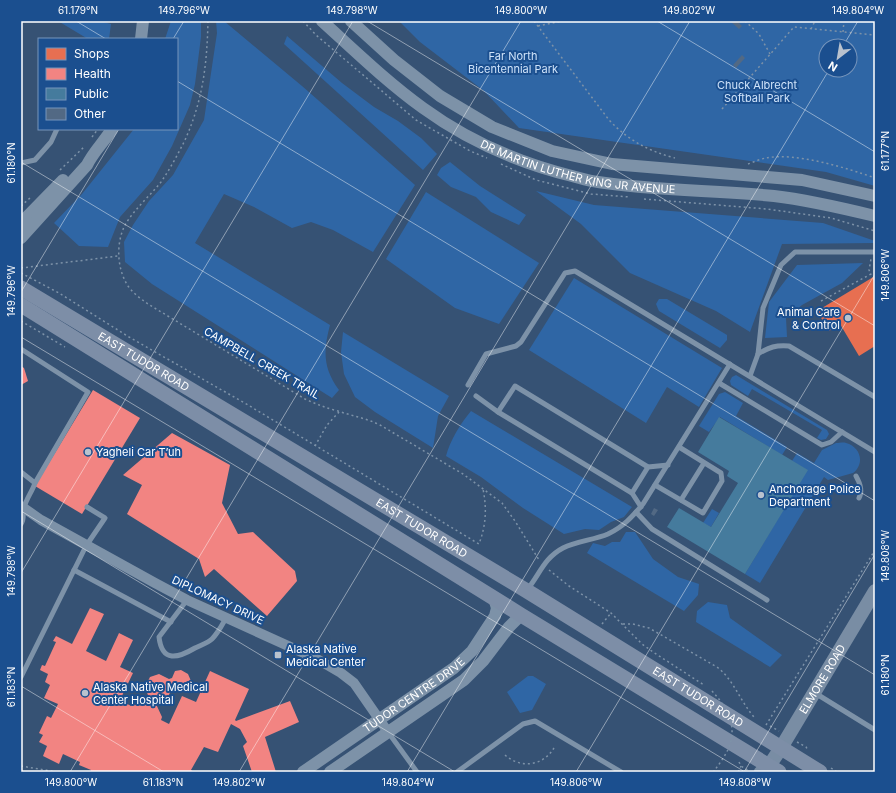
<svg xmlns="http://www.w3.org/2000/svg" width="896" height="793" viewBox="0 0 896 793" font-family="Inter,sans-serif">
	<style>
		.green { fill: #2f66a5; fill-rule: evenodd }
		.shops { fill: #e76f51 }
		.health { fill: #f28482 }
		.public { fill: #457b9d }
		.building { fill: #526984 }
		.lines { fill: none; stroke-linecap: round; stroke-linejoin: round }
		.path { stroke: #7d92a8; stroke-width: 1.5; stroke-dasharray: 2 3; stroke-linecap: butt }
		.service { stroke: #7d92a8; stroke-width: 5 }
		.minor { stroke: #7d92a8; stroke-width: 10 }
		.tertiary { stroke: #7d92a8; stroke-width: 12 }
		.secondary { stroke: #798da4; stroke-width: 14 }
		.primary { stroke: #7d8ea7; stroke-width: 15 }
		.path-bridge { stroke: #7d92a8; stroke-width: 1.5; stroke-dasharray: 2 3; stroke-linecap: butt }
		.ticks { fill: none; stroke: #fff; stroke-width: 1; stroke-opacity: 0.45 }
		.poi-dot { fill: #b9c2ce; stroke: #1b4f8f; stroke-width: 1.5 }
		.labels { text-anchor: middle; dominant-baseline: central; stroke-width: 4; stroke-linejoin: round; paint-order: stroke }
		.park-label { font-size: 11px; fill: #cfe3fa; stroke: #1b4f8f }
		.street-label { font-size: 11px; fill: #fff; stroke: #1b4f8f }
		.poi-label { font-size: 11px; fill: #fff; stroke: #1b4f8f; text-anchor: start }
		.neatline { fill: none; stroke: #fff; stroke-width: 1.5 }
		.ticks-label { font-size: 10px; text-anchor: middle; fill: #fff }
	</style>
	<rect width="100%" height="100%" fill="#365274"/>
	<g class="green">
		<path d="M58 21H100L111 24 109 39H88Z"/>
		<path d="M171 21H201V37L195 84 190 105 172 146 153 180 120 217 108 247 79 246 54 223 82 194 134 129H177V39H165Z"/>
		<path d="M216 21H224L302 86 415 185 373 252 333 230 311 222 292 228 254 207 224 194 195 243 330 325C323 351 323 368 339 390L332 398 152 284 125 262 124 242 133 225 149 201 173 175 204 120 217 33Z"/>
		<path d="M399 21H875V186L826 172 519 128 484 91 420 42ZM826 46H850V70H826Z"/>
		<path d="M287 36 342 83 374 107 398 121 421 138 437 154 423 170 284 44Z"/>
		<path d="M450 162 480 186 526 215 519 225 491 212 476 197 451 187 437 175 441 168Z"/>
		<path d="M536 191 594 205 823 223 875 241V243L782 244 750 332 716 311 630 273 581 224Z"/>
		<path d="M426 192 539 263 499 324 455 308 386 259Z"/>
		<path d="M863 263 842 283 802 305 786 318 787 337 765 338 769 302 797 265Z"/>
		<path d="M574 278 722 368 699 407 667 387 646 423 529 350Z"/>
		<path d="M659 299H667L727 335V340L720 348 659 311 656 304Z"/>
		<path d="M343 332 449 396 438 416 433 448 375 412 355 397 344 374 341 352Z"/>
		<path d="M736 375 827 430 829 434 826 439 821 440 817 438 822 430 752 389 748 396 731 385 730 381 732 377Z"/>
		<path d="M725 392 743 403 736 416 787 447 782 455 720 417 709 432 699 426 719 394Z"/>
		<path d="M471 411 632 507 624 517 611 522 599 530 585 529 564 534 523 508 481 477 446 456C450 440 461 423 471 411Z"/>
		<path d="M836 443C839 443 844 442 846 443 861 447 865 464 853 473L828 480 824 477 760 583 745 574 807 470 792 461 797 453 814 463 822 450Z"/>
		<path d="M712 509 719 513 711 527 703 523Z"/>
		<path d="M626 532H635L653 559 678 577 699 584 698 595 684 611 587 553 593 543 605 546 612 542H620Z"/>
		<path d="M708 602 727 605 730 618 782 655 770 667 696 622 697 611Z"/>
		<path d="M528 676H533L546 684 532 710 520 713 507 692Z"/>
	</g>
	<path class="shops" d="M875 276V346L859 356 840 324 829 331 817 311Z"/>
	<g class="health">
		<path d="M21 366 24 368 28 381 21 385Z"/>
		<path d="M93 390 140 418 82 514 35 486Z"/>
		<path d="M172 433 230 465 222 503 238 534 253 532 295 571 297 581 267 616 214 569 205 577 199 559 127 514 142 485 123 475Z"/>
		<path d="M90 608 104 614 86 651 106 661 119 633 133 640 120 667 133 673 120 700 131 706 133 704 136 705 147 701 149 698 145 687 150 677 159 674 169 679 172 678 175 671 181 670 188 674 191 681 187 687 181 688 174 686 172 688 168 697 158 701 156 704 162 717 161 720 169 724 182 696 196 702 210 671 249 689 235 720 236 721 290 701 299 722 265 737 276 772H252L243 746 247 742 240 729 231 724 218 752 204 747 191 770 194 772H90L91 770 79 765 80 762 63 754 59 764 43 756 47 746 39 742 43 735 39 733 47 716 51 718 58 704 44 698 50 685 45 682 48 674 40 670 42 665 45 666 56 642 53 641 56 636 72 644Z"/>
	</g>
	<path class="public" d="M719 417 808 470 745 574 667 527 679 508 711 527 738 483 727 476 729 471 698 452Z"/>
	<g class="building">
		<path d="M730 21H737L742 26 739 29Z"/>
		<path d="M742 55 745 58 736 68 733 65Z"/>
		<path d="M654 508 658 510 654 516 651 514Z"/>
	</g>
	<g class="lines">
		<g class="path">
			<path d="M208 21C207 64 203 100 185 140 178 154 170 169 161 182 149 197 133 210 124 227 116 245 117 269 128 286 133 293 141 299 148 304L305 399C316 404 326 408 338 411 352 416 366 418 380 425L463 474 502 503 515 521 539 560"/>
			<path d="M303 21 316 35 416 120 470 151 487 158"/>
			<path d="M534 21 609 120C628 140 648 151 675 158"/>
			<path d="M745 21 759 34 770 54"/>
			<path d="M538 26 562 21"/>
			<path d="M811 29 815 21"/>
			<path d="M843 32 844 21"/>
			<path d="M722 109 794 27 875 35"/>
			<path d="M92 137 98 129"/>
			<path d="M501 164 536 180 591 194 630 197"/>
			<path d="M748 164C754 162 760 159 766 158 795 152 847 168 875 178"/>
			<path d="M60 170 85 146"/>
			<path d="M644 199 767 209 831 218 875 231"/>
			<path d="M21 206 30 198"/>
			<path d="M21 268 118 256"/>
			<path d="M21 273 59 293 129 337 248 405 479 544C486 525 487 509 483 489"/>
			<path d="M821 301 871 274 869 270 871 259"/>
			<path d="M21 321 65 347"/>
			<path d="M315 446 327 425 339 412"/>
			<path d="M549 570 569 586 611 613 642 644 653 652 704 685"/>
			<path d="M602 624 611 613"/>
			<path d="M623 624H633L649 628 717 667C734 680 740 701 754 717"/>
			<path d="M766 725 875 550"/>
			<path d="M770 726 779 731"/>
			<path d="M797 742 806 747 808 750"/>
			<path d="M505 755C521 769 543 766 554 748"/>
			<path d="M739 762 741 766 749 771"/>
			<path d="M21 766 57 772"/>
			<path d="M831 768 837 772"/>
			<path d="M714 772V771"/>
			<path d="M738 772 741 766"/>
		</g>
		<g class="service">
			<path d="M21 163 35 160 51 142 57 129"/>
			<path d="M21 349 88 392 35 483C32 492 26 499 24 508 22 514 25 518 21 524"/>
			<path d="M758 354C769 347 776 345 789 346L875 397"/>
			<path d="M750 376 758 354 763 308 781 265 795 252H875"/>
			<path d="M719 383 822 445 831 442 842 432"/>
			<path d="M468 385 486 354 516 346 521 342 565 273 575 271 875 452"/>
			<path d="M476 396 498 412 632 493 641 507"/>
			<path d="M498 412 515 386 648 467"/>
			<path d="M21 472 35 483"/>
			<path d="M856 476C860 483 863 491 859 498"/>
			<path d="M655 485 703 513 722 481 721 473 679 447"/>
			<path d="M632 493 648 467 668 465"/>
			<path d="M681 500 704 463"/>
			<path d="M636 512 652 529 767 600"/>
			<path d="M74 570 171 622"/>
			<path d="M527 590C540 574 544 558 563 548 577 541 594 540 608 534 623 527 632 517 643 504L730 364"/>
			<path d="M187 600 159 637C162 663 178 658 195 648 201 645 208 643 212 639 218 633 222 625 226 618"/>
			<path d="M21 677 86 546 105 518 87 507"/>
			<path d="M815 693 875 730"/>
			<path d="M388 732 417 772"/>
			<path d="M457 772 523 724 535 721 621 772"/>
		</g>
		<path class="minor" d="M21 506 41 520 155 583 187 600 317 659 341 673 354 683 388 732"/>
		<g class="tertiary">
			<path id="s1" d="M322 21C355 51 387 82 423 108 467 140 519 163 572 176 580 178 589 181 598 182 656 191 715 190 774 196 808 200 842 208 875 216"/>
			<path d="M351 21 394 60 440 96 492 127 552 151 612 164 802 180 875 196"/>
			<path d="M141 39 143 21"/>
			<path d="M21 223 63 180"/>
			<path d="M21 238 87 165C94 151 104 142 112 129"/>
			<path id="s2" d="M303 772 454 668 472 651 495 616 497 608 494 598"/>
			<path d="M330 772 464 680 483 661 509 627 521 615"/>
		</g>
		<path class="secondary" id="s3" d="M761 772 769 766 781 748 875 591"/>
		<g class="primary">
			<path id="s4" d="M21 288 527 591 820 772"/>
			<path d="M21 305 521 615 779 772"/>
		</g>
		<path class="path-bridge" d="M712 691C725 705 737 724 730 744 727 754 720 763 714 771"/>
	</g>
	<path class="ticks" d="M76 21 106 39M367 21 875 326M657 21 875 152M173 39 184 21M843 46 858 21M177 81 875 501M21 162 875 675M21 292 119 129M21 337 745 772M21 511 455 772M21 573 353 21M21 686 164 772M70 772 521 21M239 772 690 21M407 772 829 70M576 772 875 274M744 772 875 554"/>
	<g class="poi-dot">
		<circle cx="848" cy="318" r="4"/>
		<circle cx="88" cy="452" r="4"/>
		<circle cx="761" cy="495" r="4"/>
		<rect x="274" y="651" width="8" height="8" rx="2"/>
		<circle cx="85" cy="693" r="4"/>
	</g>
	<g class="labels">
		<g class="park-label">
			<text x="513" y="56">Far North<tspan x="513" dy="13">Bicentennial Park</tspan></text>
			<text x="757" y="85">Chuck Albrecht<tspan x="757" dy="13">Softball Park</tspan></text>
		</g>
		<g class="street-label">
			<text stroke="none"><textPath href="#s1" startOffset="302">DR MARTIN LUTHER KING JR AVENUE</textPath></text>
			<text stroke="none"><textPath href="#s4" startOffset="143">EAST TUDOR ROAD</textPath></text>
			<text transform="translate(262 363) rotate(30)">CAMPBELL CREEK TRAIL</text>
			<text stroke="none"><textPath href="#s4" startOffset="467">EAST TUDOR ROAD</textPath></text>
			<text transform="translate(218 600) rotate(25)">DIPLOMACY DRIVE</text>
			<text stroke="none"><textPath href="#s3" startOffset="112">ELMORE ROAD</textPath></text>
			<text stroke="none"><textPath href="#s2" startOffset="135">TUDOR CENTRE DRIVE</textPath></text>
			<text stroke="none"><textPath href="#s4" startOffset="791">EAST TUDOR ROAD</textPath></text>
		</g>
		<g class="poi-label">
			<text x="840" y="312" text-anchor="end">Animal Care<tspan x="840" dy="13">&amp; Control</tspan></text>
			<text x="96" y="452">Yagheli Car T’uh</text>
			<text x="769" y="489">Anchorage Police<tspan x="769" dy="13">Department</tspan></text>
			<text x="286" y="649">Alaska Native<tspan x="286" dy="13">Medical Center</tspan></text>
			<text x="93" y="687">Alaska Native Medical<tspan x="93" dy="13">Center Hospital</tspan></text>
		</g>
	</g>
	<rect width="896" height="793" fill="none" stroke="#1b4f8f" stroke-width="44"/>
	<rect x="38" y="38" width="140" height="92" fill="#1b4f8f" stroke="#7695bc"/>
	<rect x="46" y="48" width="20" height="12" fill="#e76f51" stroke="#7695bc"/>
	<text x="74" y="58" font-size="12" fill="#ffffff">Shops</text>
	<rect x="46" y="68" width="20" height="12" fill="#f28482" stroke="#7695bc"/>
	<text x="74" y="78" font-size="12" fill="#ffffff">Health</text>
	<rect x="46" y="88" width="20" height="12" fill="#457b9d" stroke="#7695bc"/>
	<text x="74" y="98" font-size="12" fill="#ffffff">Public</text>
	<rect x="46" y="108" width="20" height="12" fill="#526984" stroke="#7695bc"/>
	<text x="74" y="118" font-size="12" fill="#ffffff">Other</text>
	<g transform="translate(838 58) rotate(211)"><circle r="19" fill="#1b4f8f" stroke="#7695bc"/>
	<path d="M0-3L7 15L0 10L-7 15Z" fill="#b9c2ce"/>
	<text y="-6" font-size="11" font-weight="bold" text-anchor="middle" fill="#ffffff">N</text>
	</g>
	<rect x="22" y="22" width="852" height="749" class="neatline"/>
	<g class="ticks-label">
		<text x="78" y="14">61.179°N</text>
		<text x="184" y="14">149.796°W</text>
		<text x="352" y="14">149.798°W</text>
		<text x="521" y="14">149.800°W</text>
		<text x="689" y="14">149.802°W</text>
		<text x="858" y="14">149.804°W</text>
		<text transform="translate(885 151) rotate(-90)" y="4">61.177°N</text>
		<text transform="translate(11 163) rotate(-90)" y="4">61.180°N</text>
		<text transform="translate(885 275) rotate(-90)" y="4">149.806°W</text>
		<text transform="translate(11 291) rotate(-90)" y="4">149.796°W</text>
		<text transform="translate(885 556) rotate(-90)" y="4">149.808°W</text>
		<text transform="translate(11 571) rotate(-90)" y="4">149.798°W</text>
		<text transform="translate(885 675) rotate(-90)" y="4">61.180°N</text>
		<text transform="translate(11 687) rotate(-90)" y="4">61.183°N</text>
		<text x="71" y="786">149.800°W</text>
		<text x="163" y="786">61.183°N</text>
		<text x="239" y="786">149.802°W</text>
		<text x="408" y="786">149.804°W</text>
		<text x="576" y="786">149.806°W</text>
		<text x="745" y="786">149.808°W</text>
	</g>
</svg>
